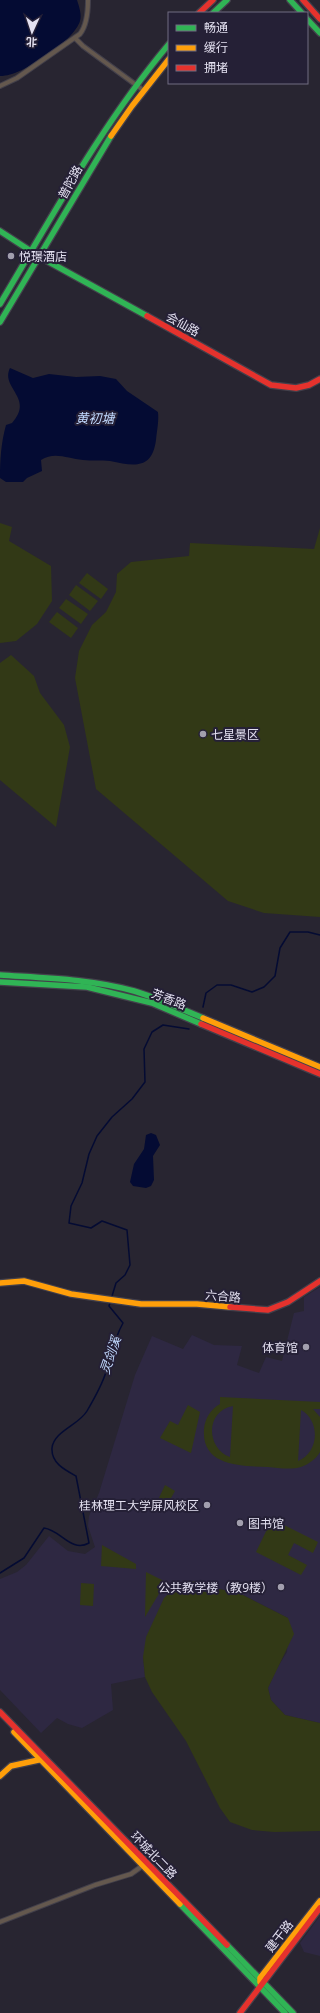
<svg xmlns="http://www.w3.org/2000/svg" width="320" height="2013" viewBox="0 0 320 2013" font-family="'Open Sans','Noto Sans SC',sans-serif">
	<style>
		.built { fill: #2e2842 }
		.green { fill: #323916; fill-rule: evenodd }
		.water { fill: #040b33 }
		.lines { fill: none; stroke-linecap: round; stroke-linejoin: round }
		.stream { stroke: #040b33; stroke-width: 1.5 }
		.street-casing { stroke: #43404b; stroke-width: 6 }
		.fast-casing { stroke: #43404b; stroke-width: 8 }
		.slow-casing { stroke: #43404b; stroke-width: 8 }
		.jam-casing { stroke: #43404b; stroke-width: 8 }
		.street { stroke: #64584e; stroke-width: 4 }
		.fast { stroke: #30b455; stroke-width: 5.5 }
		.slow { stroke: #ff9f0a; stroke-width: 5.5 }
		.jam { stroke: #e5322d; stroke-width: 5.5 }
		.poi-dot { fill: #a29fae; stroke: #252036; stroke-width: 1.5 }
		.labels { text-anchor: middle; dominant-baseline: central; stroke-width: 4; stroke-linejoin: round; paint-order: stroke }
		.street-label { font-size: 12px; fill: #e4e1f1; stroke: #252036 }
		.poi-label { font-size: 12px; fill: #e4e1f1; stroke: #252036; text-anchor: start }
		.water-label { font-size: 13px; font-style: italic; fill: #c2daff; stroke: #252036 }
	</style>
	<rect width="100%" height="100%" fill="#282531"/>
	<g class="built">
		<path d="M320 1287V1723L285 1715 271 1700 268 1688 276 1670 287 1652 288 1618 239 1593 219 1589 199 1581 143 1657 145 1677 111 1684 113 1710 82 1728 68 1724 57 1718 41 1733 0 1690V1579L17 1572 26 1565 49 1536 68 1551 85 1554 95 1547 88 1526 89 1516 99 1493 135 1375 152 1336 183 1349 192 1335 214 1345 242 1346 237 1365 259 1373 266 1357 282 1361 294 1313 304 1311V1297Z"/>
		<path d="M320 1916V1956L304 1952 300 1943Z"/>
	</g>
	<g class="green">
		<path d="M0 523 12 527 9 541 51 566 52 601 37 624 16 641 0 643Z"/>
		<path d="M320 528V917L264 913 228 901 96 789 75 678 79 651 92 625 106 612 116 592 117 574 131 562 189 556 190 543 314 549Z"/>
		<path d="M87 573 108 589 101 599 79 583Z"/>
		<path d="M76 585 98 601 90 611 69 595Z"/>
		<path d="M66 599 88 614 81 624 59 608Z"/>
		<path d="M57 612 78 628 71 638 49 622Z"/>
		<path d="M11 655 34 676 40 693 64 725 70 747 56 827 0 780V663Z"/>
		<path d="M220 1397 320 1402V1409H313L320 1417V1452C316 1459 309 1464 301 1467 291 1470 278 1468 268 1467 242 1466 201 1467 204 1429 205 1418 211 1409 220 1404ZM233 1406 230 1457C206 1448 205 1411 233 1406ZM301 1410C320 1420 320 1452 298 1461Z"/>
		<path d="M188 1405 200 1412 191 1453 160 1438 170 1421 178 1425Z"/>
		<path d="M165 1485 175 1491 167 1505 158 1500Z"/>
		<path d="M272 1519 318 1542 313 1553 294 1543 288 1555 307 1565 301 1575 256 1552Z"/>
		<path d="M102 1545 136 1564V1569L101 1566Z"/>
		<path d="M146 1572 166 1582 145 1617Z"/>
		<path d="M199 1581 219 1589 239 1593 288 1618 294 1634 268 1688 271 1700 285 1715 320 1723V1831L274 1832 252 1830 230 1822 220 1808 186 1741 152 1692 145 1677 143 1657 146 1637 164 1598 180 1583Z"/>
		<path d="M81 1583 94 1584 93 1606 80 1605Z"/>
	</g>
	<g class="water">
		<path d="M0 0H77C79 6 82 15 80 21 74 41 21 77 0 76Z"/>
		<path d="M10 368 33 378 49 374 76 377 100 376 116 379 127 391 158 412C159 421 157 430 156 440 152 470 134 466 110 461 101 460 92 461 83 460 68 459 55 451 41 460L42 471 27 478 23 482H6L0 478C0 460 1 443 6 425L12 423C35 398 0 388 10 368Z"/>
		<path d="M151 1133 156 1135 160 1145 153 1156 154 1180 151 1186 146 1188 133 1186 130 1182 134 1164 144 1149 146 1135Z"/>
	</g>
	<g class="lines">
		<g class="stream">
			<path d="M203 1007 206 993 217 985H231L252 992 264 987 275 976 280 948 290 932H308L320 935"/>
			<path d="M0 1573 24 1558 44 1528C61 1530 71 1553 89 1543L76 1476C65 1470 51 1463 52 1448 54 1431 79 1425 87 1411 94 1399 102 1385 106 1372 111 1355 114 1339 123 1323L109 1306 116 1283 125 1275 130 1265 127 1230 102 1221 91 1228 69 1223 71 1206 82 1183 89 1154 97 1136 112 1117 132 1099 145 1082 144 1049 152 1032 163 1025 189 1029"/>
		</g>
		<g class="street-casing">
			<g id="street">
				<path d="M75 38 83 46 143 90"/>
				<path d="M0 86 17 78 80 34C87 25 88 11 88 0"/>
				<path d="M0 1922 95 1885 131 1874 145 1864"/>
			</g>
		</g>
		<g class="fast-casing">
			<g id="fast">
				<path d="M290 0 302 13"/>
				<path d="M213 13 227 0"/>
				<path d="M307 19 320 33"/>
				<path d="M0 231 40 257 147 316"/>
				<path d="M0 304C53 215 102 124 169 44"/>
				<path d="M0 322 111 136"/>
				<path d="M0 975C45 978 91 979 134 991 158 998 181 1009 203 1018"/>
				<path d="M0 982 87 987 152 1003 201 1024"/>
				<path d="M180 1904 285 2013"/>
				<path d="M227 1945 293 2013"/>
			</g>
		</g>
		<g class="slow-casing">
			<g id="slow">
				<path d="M111 136 132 106 169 59"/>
				<path d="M203 1018 320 1067"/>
				<path d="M0 1283 24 1281 71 1294 141 1304H197L230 1307"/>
				<path d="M14 1732 180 1904"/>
				<path d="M0 1776 11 1766 43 1759"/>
				<path d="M260 1982V1978L320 1901"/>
			</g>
		</g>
		<g class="jam-casing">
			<g id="jam">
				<path d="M303 0 320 19"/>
				<path d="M199 13 213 0"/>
				<path d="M147 316 271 385 296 388 309 385 320 379"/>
				<path d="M201 1024 320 1074"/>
				<path d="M230 1307 268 1310 288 1302 320 1281"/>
				<path d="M0 1712 227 1945"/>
				<path d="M240 2013 320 1908"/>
			</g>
		</g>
		<use href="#street" class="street"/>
		<use href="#fast" class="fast"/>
		<use href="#slow" class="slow"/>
		<use href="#jam" class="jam"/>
	</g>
	<g class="poi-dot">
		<circle cx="11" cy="256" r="4"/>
		<circle cx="203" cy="734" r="4"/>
		<circle cx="306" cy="1347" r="4"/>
		<circle cx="207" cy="1505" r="4"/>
		<circle cx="240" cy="1523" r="4"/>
		<circle cx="281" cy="1587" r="4"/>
	</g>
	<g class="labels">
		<g class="street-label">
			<text transform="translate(70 182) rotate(-61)">普陀路</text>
			<text transform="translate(183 324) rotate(29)">会仙路</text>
			<text transform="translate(169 999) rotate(21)">芳香路</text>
			<text transform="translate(223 1296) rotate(5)">六合路</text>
			<text transform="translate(154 1855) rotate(46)">环城北二路</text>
			<text transform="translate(279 1936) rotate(-52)">建干路</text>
		</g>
		<g class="poi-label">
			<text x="19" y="256">悦璟酒店</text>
			<text x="211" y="734">七星景区</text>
			<text x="298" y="1347" text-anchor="end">体育馆</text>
			<text x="199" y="1505" text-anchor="end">桂林理工大学屏风校区</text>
			<text x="248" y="1523">图书馆</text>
			<text x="273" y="1587" text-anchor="end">公共教学楼（教9楼）</text>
		</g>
		<g class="water-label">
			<text x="95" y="418">黄初塘</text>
			<text transform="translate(110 1355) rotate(-71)">灵剑溪</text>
		</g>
	</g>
	<rect x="168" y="12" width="140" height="72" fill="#252036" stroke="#716d81"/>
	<rect x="176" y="25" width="20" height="6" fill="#30b455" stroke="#716d81"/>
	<text x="204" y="32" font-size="12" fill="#e4e1f1">畅通</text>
	<rect x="176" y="45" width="20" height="6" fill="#ff9f0a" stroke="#716d81"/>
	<text x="204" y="52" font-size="12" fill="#e4e1f1">缓行</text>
	<rect x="176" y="65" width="20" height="6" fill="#e5322d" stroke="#716d81"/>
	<text x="204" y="72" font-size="12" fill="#e4e1f1">拥堵</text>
	<g transform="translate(32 32) rotate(183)" stroke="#252036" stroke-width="3" paint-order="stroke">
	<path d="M0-3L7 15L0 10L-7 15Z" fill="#e4e1f1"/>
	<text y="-6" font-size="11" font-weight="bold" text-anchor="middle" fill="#e4e1f1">北</text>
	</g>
</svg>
